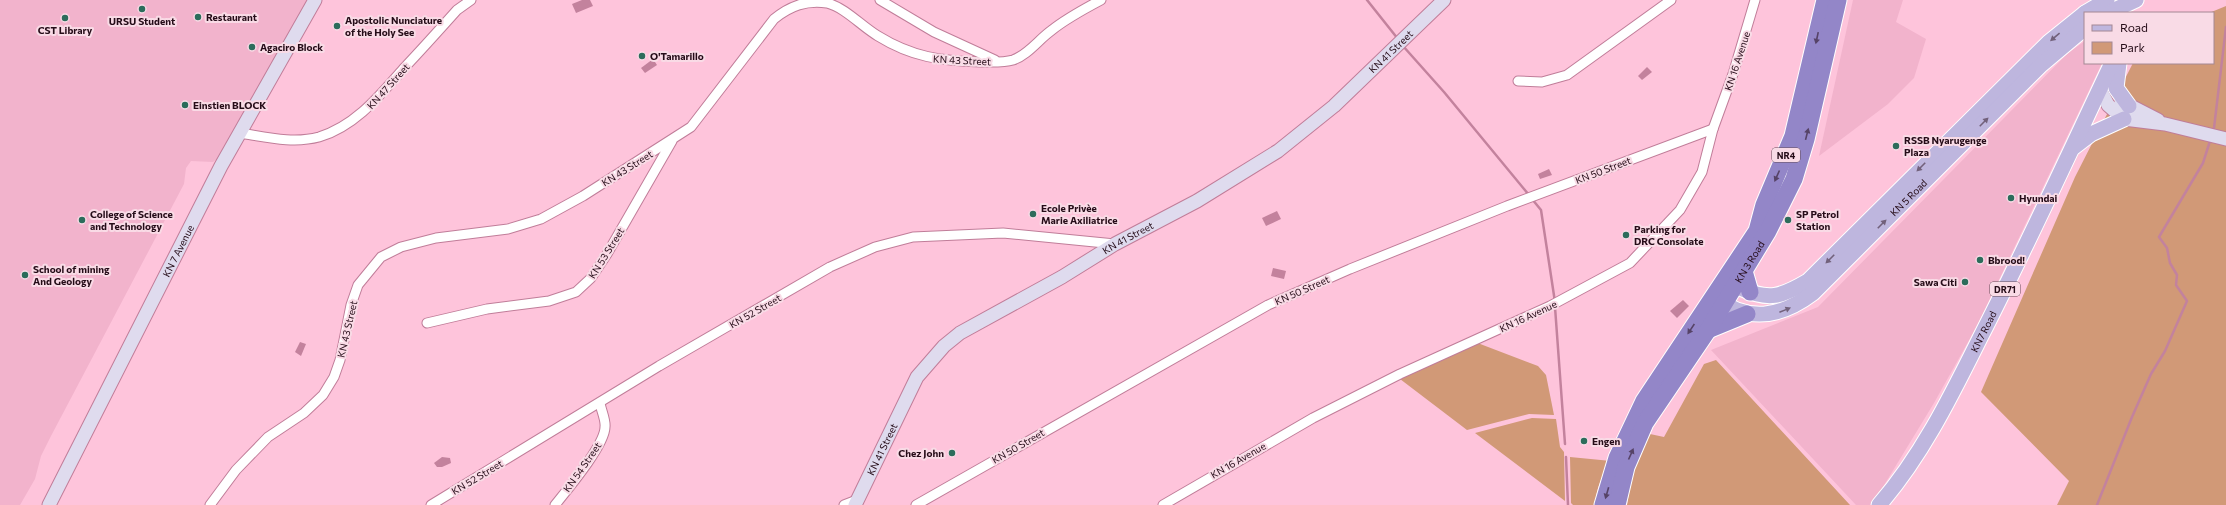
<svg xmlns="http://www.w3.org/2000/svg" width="2226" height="505" viewBox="0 0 2226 505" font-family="Commissioner,sans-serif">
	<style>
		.built { fill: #f2b3cc }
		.green { fill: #d19977 }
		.water { fill: #c3829d }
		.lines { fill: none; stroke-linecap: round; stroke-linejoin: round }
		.stream { stroke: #c3829d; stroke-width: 2.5 }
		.street-casing { stroke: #c07d99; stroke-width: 11 }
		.secondary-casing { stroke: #c07d99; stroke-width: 15 }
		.primary-casing { stroke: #fff; stroke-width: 17 }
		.highway-casing { stroke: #fff; stroke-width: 19 }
		.street { stroke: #fff; stroke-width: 9 }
		.secondary { stroke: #dfdbee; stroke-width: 13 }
		.primary { stroke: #beb6de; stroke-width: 15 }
		.highway { stroke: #9386c8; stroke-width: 17 }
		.oneway { fill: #72617b }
		.oneway2 { fill: #564367 }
		.poi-dot { fill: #2c6c5b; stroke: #f9dbe6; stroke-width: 1.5 }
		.labels { text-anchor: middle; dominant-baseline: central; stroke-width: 4; stroke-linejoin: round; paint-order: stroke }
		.shield { fill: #f9dbe6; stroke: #654a56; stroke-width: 1 }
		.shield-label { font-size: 9px; font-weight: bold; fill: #250c18 }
		.poi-label { font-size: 10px; font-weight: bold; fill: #250c18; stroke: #f9dbe6; text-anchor: start }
		.street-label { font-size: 10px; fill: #250c18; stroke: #f9dbe6 }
	</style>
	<rect width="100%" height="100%" fill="#fec4db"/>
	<g class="built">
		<path d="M0 0H307L221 156 213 162 191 161 186 168 184 184 51 436 41 456 35 479 20 505H0Z"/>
		<path d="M1853 0H1903L1896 22 1926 39 1914 78 1888 104 1819 156Z"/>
		<path d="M2085 41V63H2102L1977 326 1934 403 1872 505H1856L1711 350 1818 307 2068 53Z"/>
	</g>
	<g class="green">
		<path d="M2226 6V505H2057L2069 481 1981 392 2075 177 2133 63H2213V13H2209Z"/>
		<path d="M1475 342 1538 366 1546 375 1554 415 1529 414 1467 430 1400 379Z"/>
		<path d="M1716 360 1850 505H1627L1633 468 1650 434 1664 437 1704 364Z"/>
		<path d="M1532 418 1556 419 1560 447 1564 452 1565 501 1475 433Z"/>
		<path d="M1570 457 1611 461C1603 476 1595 488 1596 505H1573L1571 503Z"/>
	</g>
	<g class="water">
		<path d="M582 0H590L593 6 576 13 572 4Z"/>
		<path d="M653 59 657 65 645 73 641 68Z"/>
		<path d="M1647 67 1652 72 1642 80 1638 76Z"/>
		<path d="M1549 169 1552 175 1540 179 1538 174Z"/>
		<path d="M1277 211 1281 219 1266 226 1262 218Z"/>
		<path d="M1273 268 1286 271 1284 279 1271 276Z"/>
		<path d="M1683 300 1689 306 1677 318 1670 311Z"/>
		<path d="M300 342 306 344 301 356 295 352Z"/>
		<path d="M442 457 450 458 451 463 442 467H437L434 463Z"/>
	</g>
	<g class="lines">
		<g class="stream">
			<path d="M1367 0 1398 39"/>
			<path d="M1403 46 1444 92 1529 195"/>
			<path d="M2214 128 2226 27"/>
			<path d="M1532 199 1541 210 1555 302"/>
			<path d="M1555 307 1565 444"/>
			<path d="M1566 457 1568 505"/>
			<path d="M2097 505 2132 417 2151 374 2165 351 2187 301 2176 285 2177 275 2170 263 2167 248 2159 237 2203 163 2210 141"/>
		</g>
		<g class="street-casing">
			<g id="street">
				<path d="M880 0 934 32 995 60"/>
				<path d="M1518 81 1542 82 1567 75 1671 0"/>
				<path d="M240 133C266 137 293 144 319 137 356 126 381 94 405 67 423 48 440 29 457 10L471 0"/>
				<path d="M427 323 487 309 549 301 576 292 591 278 607 254 672 141"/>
				<path d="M210 505 236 470 268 437 304 413 323 395 334 377 340 360 351 305 358 285 381 257 401 247 436 238 508 229 541 219 583 196 691 127 774 19C790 6 806 0 827 3 846 8 861 26 878 36 912 57 941 61 980 62 990 62 1003 63 1013 60 1028 55 1039 39 1052 30 1067 18 1084 9 1101 0"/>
				<path d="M431 505 659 366 830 267 875 247 913 237 1003 233 1115 244"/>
				<path d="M555 505C567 490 605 445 605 427 606 420 601 410 600 403"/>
				<path d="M844 505 857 500"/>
				<path d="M916 505 1268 305 1350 269 1507 206 1713 129"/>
				<path d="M1163 505 1313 418 1400 374 1550 306 1630 263 1680 210 1702 172 1713 129 1733 74 1755 0"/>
			</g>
		</g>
		<g class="secondary-casing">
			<g id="secondary">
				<path d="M2100 89 2108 105 2124 119 2165 124 2226 139"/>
				<path d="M2121 101 2158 120"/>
				<path id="s1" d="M49 505 221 166 315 0"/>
				<path id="s2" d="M855 505 917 377 944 346 960 333 1062 277 1115 244 1197 201 1278 151 1334 106 1444 0"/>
			</g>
		</g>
		<g class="primary-casing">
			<g id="primary">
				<path d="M2085 13 2107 0"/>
				<path d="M2108 13 2136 0"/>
				<path d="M2119 63 2116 88 2129 106"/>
				<path d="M2074 147 2091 134 2124 119"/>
				<path d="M1740 288C1769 301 1781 297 1808 281L2049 42 2085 13"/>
				<path id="s3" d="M1714 297C1748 323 1780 318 1813 293L2041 65 2085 28"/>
				<path id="s4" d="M1879 505C1922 456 1952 394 1981 336 2027 246 2069 154 2112 63"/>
			</g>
		</g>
		<g class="highway-casing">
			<g id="highway">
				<path d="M1744 271 1750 292"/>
				<path d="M1708 330 1747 314"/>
				<path d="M1603 505 1617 458 1644 401 1757 231 1764 205 1793 136 1825 0"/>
				<path id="s5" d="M1617 505 1626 467 1645 423 1708 330 1768 231 1794 179 1806 139 1838 0"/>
			</g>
		</g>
		<use href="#street" class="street"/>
		<use href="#secondary" class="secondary"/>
		<use href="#primary" class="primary"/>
		<use href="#highway" class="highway"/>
	</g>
	<defs><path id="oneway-solid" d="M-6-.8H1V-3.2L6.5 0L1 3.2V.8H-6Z"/></defs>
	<g class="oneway">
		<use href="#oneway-solid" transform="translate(2055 37) rotate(140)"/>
		<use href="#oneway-solid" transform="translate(1984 122) rotate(-45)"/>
		<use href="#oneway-solid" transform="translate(1921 167) rotate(135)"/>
		<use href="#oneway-solid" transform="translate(1882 224) rotate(-45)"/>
		<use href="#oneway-solid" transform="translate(1830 259) rotate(135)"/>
		<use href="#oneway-solid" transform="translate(1785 310) rotate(-22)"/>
	</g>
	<g class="oneway2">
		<use href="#oneway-solid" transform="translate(1817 38) rotate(102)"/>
		<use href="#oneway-solid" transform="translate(1807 134) rotate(-76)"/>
		<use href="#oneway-solid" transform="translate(1777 176) rotate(114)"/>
		<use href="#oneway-solid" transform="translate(1691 329) rotate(124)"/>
		<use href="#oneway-solid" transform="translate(1631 454) rotate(-66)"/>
		<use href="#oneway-solid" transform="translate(1607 493) rotate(106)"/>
	</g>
	<g class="poi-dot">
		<circle cx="142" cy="9" r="4"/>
		<circle cx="198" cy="17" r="4"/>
		<circle cx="65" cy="18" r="4"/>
		<circle cx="337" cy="26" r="4"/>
		<circle cx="252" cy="47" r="4"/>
		<circle cx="642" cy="56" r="4"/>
		<circle cx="185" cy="105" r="4"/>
		<circle cx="1896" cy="146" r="4"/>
		<circle cx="2011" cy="198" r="4"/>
		<circle cx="1033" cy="214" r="4"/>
		<circle cx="82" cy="220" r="4"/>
		<circle cx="1788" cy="220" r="4"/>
		<circle cx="1626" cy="235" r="4"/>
		<circle cx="1980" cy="260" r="4"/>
		<circle cx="25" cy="275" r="4"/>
		<circle cx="1965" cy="282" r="4"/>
		<circle cx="1584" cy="441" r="4"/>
		<circle cx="952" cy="453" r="4"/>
	</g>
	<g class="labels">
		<g class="shield">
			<rect x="1772" y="148" width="28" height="14" rx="3"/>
			<rect x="1990" y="282" width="30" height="14" rx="3"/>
		</g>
		<g class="shield-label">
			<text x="1786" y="155">NR4</text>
			<text x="2005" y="289">DR71</text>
		</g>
		<g class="poi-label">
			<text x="206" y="17">Restaurant</text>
			<text x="345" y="20">Apostolic Nunciature<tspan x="345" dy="12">of the Holy See</tspan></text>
			<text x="142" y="21" text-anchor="middle">URSU Student</text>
			<text x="65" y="30" text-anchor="middle">CST Library</text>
			<text x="260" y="47">Agaciro Block</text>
			<text x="650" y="56">O'Tamarillo</text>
			<text x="193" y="105">Einstien BLOCK</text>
			<text x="1904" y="140">RSSB Nyarugenge<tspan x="1904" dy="12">Plaza</tspan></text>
			<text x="2019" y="198">Hyundai</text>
			<text x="1041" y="208">Ecole Privèe<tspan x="1041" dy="12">Marie Axiliatrice</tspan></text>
			<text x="90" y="214">College of Science<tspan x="90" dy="12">and Technology</tspan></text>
			<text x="1796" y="214">SP Petrol<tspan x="1796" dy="12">Station</tspan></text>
			<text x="1634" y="229">Parking for<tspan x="1634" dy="12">DRC Consolate</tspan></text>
			<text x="1988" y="260">Bbrood!</text>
			<text x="33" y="269">School of mining<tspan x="33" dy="12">And Geology</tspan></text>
			<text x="1957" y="282" text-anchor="end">Sawa Citi</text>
			<text x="1592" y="441">Engen</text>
			<text x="944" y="453" text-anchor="end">Chez John</text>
		</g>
		<g class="street-label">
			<text stroke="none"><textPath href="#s2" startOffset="721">KN 41 Street</textPath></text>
			<text transform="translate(962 60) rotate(3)">KN 43 Street</text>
			<text transform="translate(1737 61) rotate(-72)">KN 16 Avenue</text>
			<text transform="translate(388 86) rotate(-48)">KN 47 Street</text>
			<text transform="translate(627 168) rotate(-32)">KN 43 Street</text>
			<text transform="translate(1603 170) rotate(-21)">KN 50 Street</text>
			<text stroke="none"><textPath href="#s3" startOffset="243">KN 5 Road</textPath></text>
			<text stroke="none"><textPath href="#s2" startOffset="397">KN 41 Street</textPath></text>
			<text stroke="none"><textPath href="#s1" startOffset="285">KN 7 Avenue</textPath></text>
			<text transform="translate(606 253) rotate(-58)">KN 53 Street</text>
			<text stroke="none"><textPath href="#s5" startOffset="279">KN 3 Road</textPath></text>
			<text transform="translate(1302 290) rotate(-24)">KN 50 Street</text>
			<text transform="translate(755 311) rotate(-30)">KN 52 Street</text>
			<text transform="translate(1528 316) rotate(-25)">KN 16 Avenue</text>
			<text transform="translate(347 329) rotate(-77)">KN 43 Street</text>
			<text stroke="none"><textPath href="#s4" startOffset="203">KN7 Road</textPath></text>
			<text transform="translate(1018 446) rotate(-30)">KN 50 Street</text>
			<text stroke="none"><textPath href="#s2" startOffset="62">KN 41 Street</textPath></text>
			<text transform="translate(1238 460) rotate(-30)">KN 16 Avenue</text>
			<text transform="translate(582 467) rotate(-55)">KN 54 Street</text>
			<text transform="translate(477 477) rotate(-31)">KN 52 Street</text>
		</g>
	</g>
	<rect x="2084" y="12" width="130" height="52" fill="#f9dbe6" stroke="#a48894"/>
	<rect x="2092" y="25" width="20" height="6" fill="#beb6de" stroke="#a48894"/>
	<text x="2120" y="32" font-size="12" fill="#250c18">Road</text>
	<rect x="2092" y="42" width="20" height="12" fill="#d19977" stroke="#a48894"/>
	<text x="2120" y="52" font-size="12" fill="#250c18">Park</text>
</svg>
